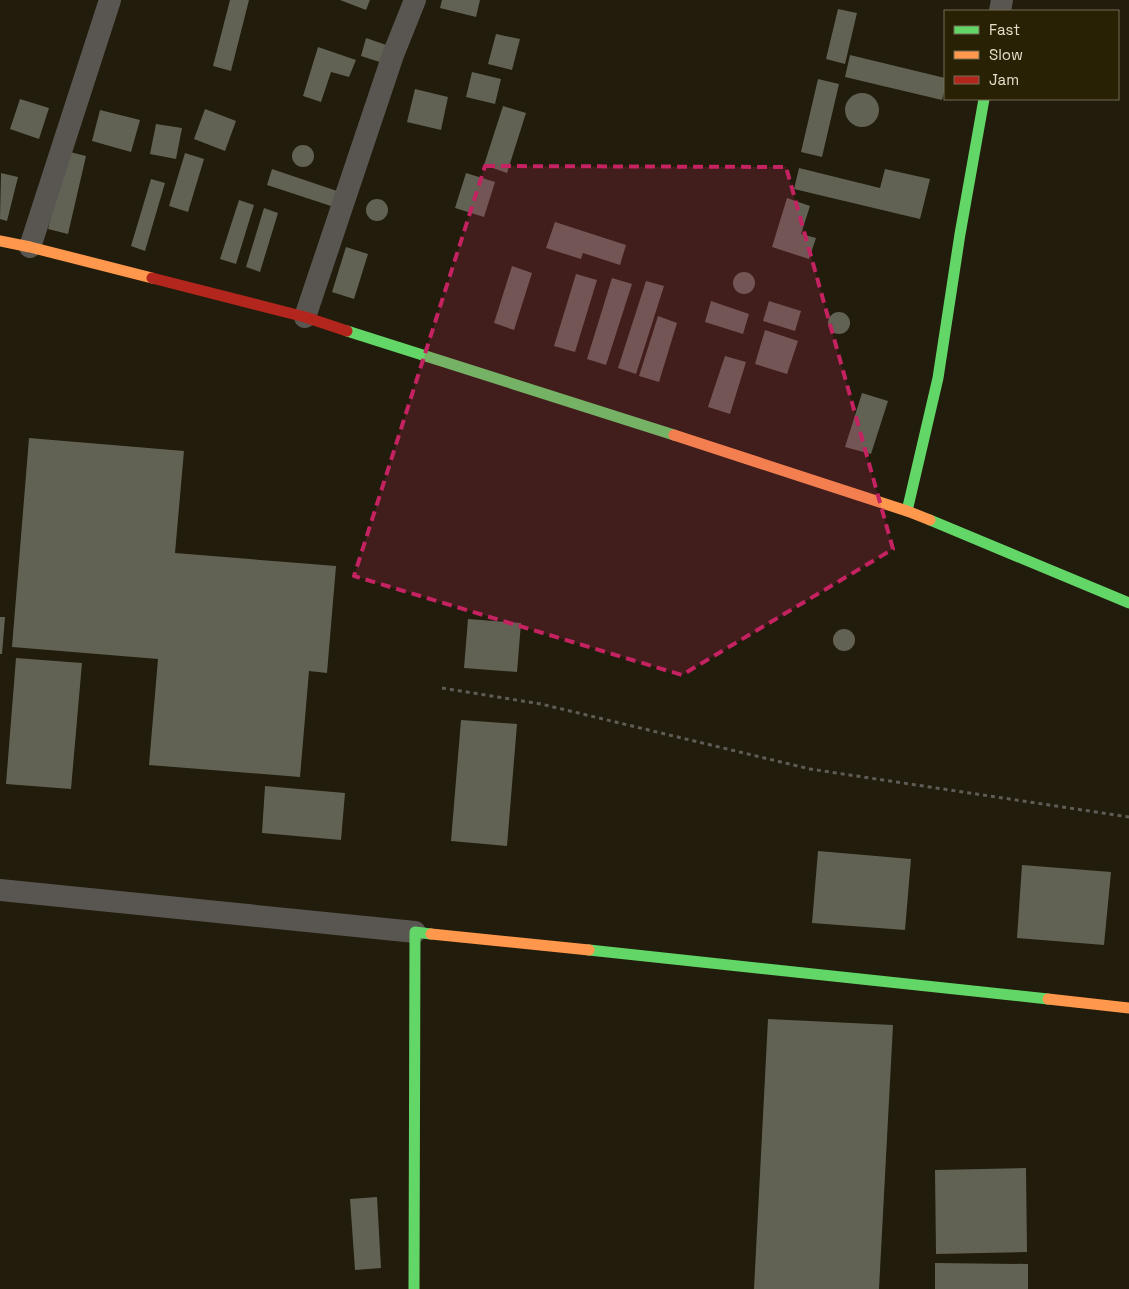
<svg xmlns="http://www.w3.org/2000/svg" width="1129" height="1289" viewBox="0 0 1129 1289" font-family="'Space Grotesk',sans-serif">
	<style>
		.building { fill: #616254 }
		.lines { fill: none; stroke-linecap: round; stroke-linejoin: round }
		.path { stroke: #605c55; stroke-width: 3; stroke-dasharray: 4 4; stroke-linecap: butt }
		.street { stroke: #595550; stroke-width: 22 }
		.fast { stroke: #63d668; stroke-width: 11 }
		.slow { stroke: #ff974d; stroke-width: 11 }
		.jam { stroke: #b3261e; stroke-width: 11 }
		.marked { fill: #c42261; fill-opacity: 0.2; stroke: #c42261; stroke-width: 4; stroke-dasharray: 10 6; stroke-linejoin: round }
	</style>
	<rect width="100%" height="100%" fill="#211c0b"/>
	<g class="building">
		<path d="M230 0H249L231 71 213 66Z"/>
		<path d="M340 0H370L366 10Z"/>
		<path d="M442 0H480L476 17 440 8Z"/>
		<path d="M838 9 857 13 845 64 826 59Z"/>
		<path d="M496 34 520 39 512 70 488 64Z"/>
		<path d="M366 38 395 48 389 65 361 56Z"/>
		<path d="M318 47 356 60 349 77 331 72 321 102 303 96Z"/>
		<path d="M850 55 945 78V88L942 100 845 77Z"/>
		<path d="M472 72 501 79 495 104 466 97Z"/>
		<path d="M818 79 839 84 822 157 801 152Z"/>
		<path d="M415 89 448 97 441 130 407 122Z"/>
		<circle cx="862" cy="110" r="17"/>
		<path d="M20 99 49 108 39 139 10 129Z"/>
		<path d="M503 106 526 113 507 173 484 165Z"/>
		<path d="M205 109 236 121 225 151 194 139Z"/>
		<path d="M100 110 140 120 131 152 92 141Z"/>
		<path d="M156 124 182 128 176 159 150 154Z"/>
		<circle cx="303" cy="156" r="11"/>
		<path d="M66 151 86 156 68 234 48 229Z"/>
		<path d="M185 153 204 159 188 212 169 206Z"/>
		<path d="M799 168 880 188 885 169 930 179 920 219 794 189Z"/>
		<path d="M272 169 340 192 334 207 267 185Z"/>
		<path d="M1 173 18 177 7 221 0 219Z"/>
		<path d="M466 173 495 182 484 217 455 208Z"/>
		<path d="M151 179 165 183 145 251 131 246Z"/>
		<path d="M787 198 810 206 801 234 816 238 809 259 772 247Z"/>
		<circle cx="377" cy="210" r="11"/>
		<path d="M239 200 254 205 236 264 220 259Z"/>
		<path d="M264 208 278 213 260 272 246 267Z"/>
		<path d="M555 222 626 245 620 265 583 253 581 259 546 248Z"/>
		<path d="M346 247 368 254 354 299 332 292Z"/>
		<path d="M512 266 532 273 514 330 494 323Z"/>
		<circle cx="744" cy="283" r="11"/>
		<path d="M576 274 597 280 575 352 554 346Z"/>
		<path d="M612 278 632 284 606 365 587 359Z"/>
		<path d="M646 281 664 286 636 374 618 368Z"/>
		<path d="M711 301 749 314 743 334 705 322Z"/>
		<path d="M769 301 801 311 795 331 763 321Z"/>
		<circle cx="839" cy="323" r="11"/>
		<path d="M658 316 677 323 659 382 639 376Z"/>
		<path d="M765 330 798 341 787 374 755 364Z"/>
		<path d="M725 356 746 362 730 414 708 407Z"/>
		<path d="M862 393 888 401 871 454 845 447Z"/>
		<path d="M29 438 184 451 175 553 336 566 327 673 309 671 300 777 149 765 158 659 12 647Z"/>
		<path d="M0 617H5L2 654H0Z"/>
		<path d="M468 619 521 623 517 672 464 668Z"/>
		<circle cx="844" cy="640" r="11"/>
		<path d="M16 658 82 663 71 789 6 784Z"/>
		<path d="M461 720 517 724 507 846 451 841Z"/>
		<path d="M265 786 345 793 341 840 262 833Z"/>
		<path d="M818 851 911 859 905 930 812 923Z"/>
		<path d="M1022 865 1111 872 1104 945 1017 938Z"/>
		<path d="M768 1019 893 1025 879 1289H754Z"/>
		<path d="M1026 1168 1027 1252 936 1254 935 1170Z"/>
		<path d="M377 1197 381 1268 355 1270 350 1199Z"/>
		<path d="M935 1263 1028 1264V1289H935Z"/>
	</g>
	<g class="lines">
		<path class="path" d="M442 688 541 704 810 769 1129 817"/>
		<g class="street">
			<path d="M1000 11 1002 0"/>
			<path d="M30 247 110 0"/>
			<path d="M305 317 393 55 415 0"/>
			<path d="M0 890 415 932"/>
		</g>
		<g class="fast">
			<path d="M347 331 674 435"/>
			<path d="M907 511 938 378 960 234 984 99"/>
			<path d="M930 520 1129 603"/>
			<path d="M589 950 1048 999"/>
			<path d="M414 1289 415 932 431 934"/>
		</g>
		<g class="slow">
			<path d="M0 241 30 247 152 278"/>
			<path d="M674 435 907 511 930 520"/>
			<path d="M431 934 589 950"/>
			<path d="M1048 999 1129 1008"/>
		</g>
		<path class="jam" d="M152 278 305 317 347 331"/>
	</g>
	<path class="marked" d="M485 166 786 167 893 549 682 675 354 576Z"/>
	<rect x="944" y="10" width="175" height="90" fill="#292103" stroke="#746d54"/>
	<rect x="954" y="26" width="25" height="8" fill="#63d668" stroke="#746d54"/>
	<text x="989" y="35" font-size="15" fill="#e4dfcd">Fast</text>
	<rect x="954" y="51" width="25" height="8" fill="#ff974d" stroke="#746d54"/>
	<text x="989" y="60" font-size="15" fill="#e4dfcd">Slow</text>
	<rect x="954" y="76" width="25" height="8" fill="#b3261e" stroke="#746d54"/>
	<text x="989" y="85" font-size="15" fill="#e4dfcd">Jam</text>
</svg>
